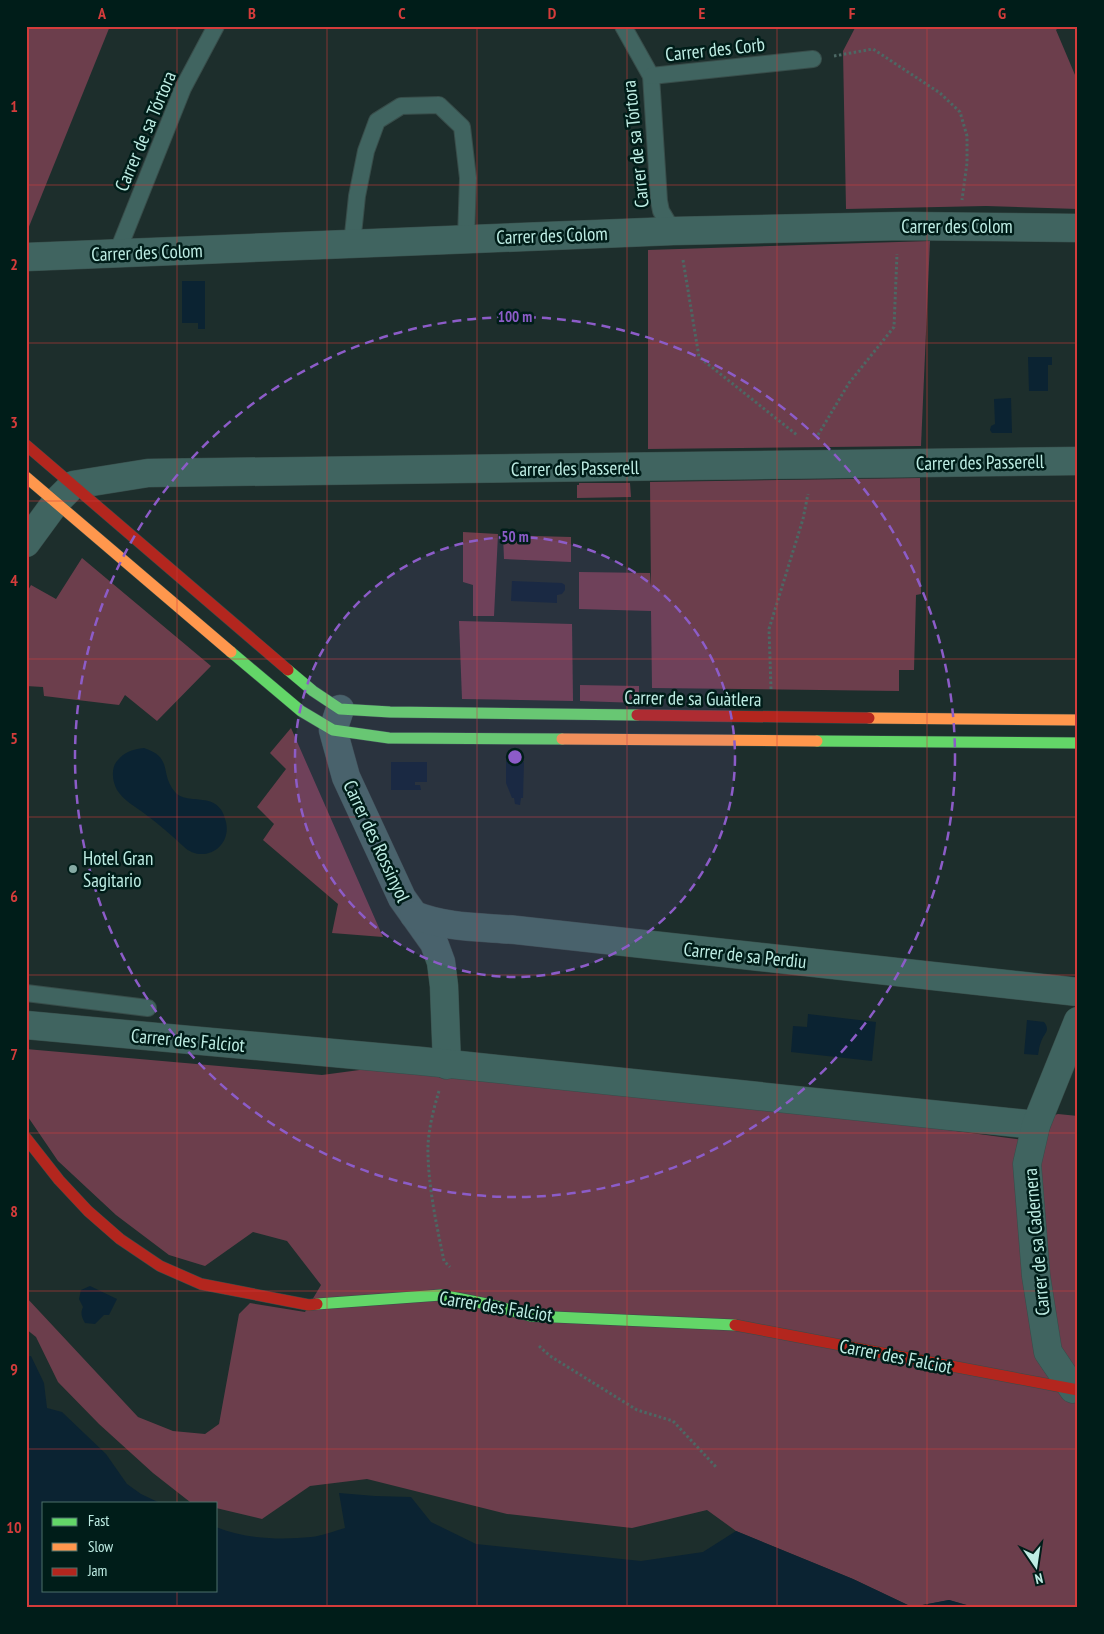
<svg xmlns="http://www.w3.org/2000/svg" width="1104" height="1634" viewBox="0 0 1104 1634" font-family="'PT Sans Narrow',sans-serif">
	<style>
		.green { fill: #6c3e4c }
		.water { fill: #0b2332 }
		.lines { fill: none; stroke-linecap: round; stroke-linejoin: round }
		.lane-casing { stroke: #384d4a; stroke-width: 18 }
		.street-casing { stroke: #384d4a; stroke-width: 29 }
		.fast-casing { stroke: #384d4a; stroke-width: 12 }
		.slow-casing { stroke: #384d4a; stroke-width: 12 }
		.jam-casing { stroke: #384d4a; stroke-width: 12 }
		.path { stroke: #4c6864; stroke-width: 3; stroke-dasharray: 2.5 2.5; stroke-linecap: butt }
		.lane { stroke: #406460; stroke-width: 16 }
		.street { stroke: #406460; stroke-width: 28 }
		.fast { stroke: #63d668; stroke-width: 11 }
		.slow { stroke: #ff974d; stroke-width: 11 }
		.jam { stroke: #b3261e; stroke-width: 11 }
		.grid { fill: none; stroke: #d43c3b; stroke-width: 1; stroke-opacity: 0.55 }
		.ring { fill: none; stroke: #8c5cc8; stroke-width: 2.5; stroke-dasharray: 9 6 }
		.poi-dot { fill: #86aaa4; stroke: #001d19; stroke-width: 2 }
		.labels { text-anchor: middle; dominant-baseline: central; stroke-width: 5; stroke-linejoin: round; paint-order: stroke }
		.street-label { font-size: 19px; fill: #beede4; stroke: #001d19 }
		.poi-label { font-size: 19px; fill: #beede4; stroke: #001d19; text-anchor: start }
		.centre { fill: #8c5cc8; stroke: #001d19; stroke-width: 2.5 }
		.ring-label { font-size: 15px; text-anchor: middle; font-weight: bold; fill: #8c5cc8; stroke: #001d19; stroke-width: 5; stroke-linejoin: round; paint-order: stroke }
		.neatline { fill: none; stroke: #d43c3b; stroke-width: 2 }
		.grid-label { font-size: 16px; text-anchor: middle; font-weight: bold; fill: #d43c3b }
	</style>
	<rect width="100%" height="100%" fill="#1d2e2c"/>
	<g class="green">
		<path d="M26 26H110L26 234Z"/>
		<path d="M856 26H1060L1056 30 1078 82V209L986 206 846 209 843 51Z"/>
		<path d="M930 241 921 446 648 449V250Z"/>
		<path d="M920 478 921 594 916 595 914 670H899V691L652 688 651 611 579 609V572L650 573 651 589 650 482Z"/>
		<path d="M579 483H630L631 497 577 498V485H579Z"/>
		<path d="M463 532 498 534 494 616H473V585L463 582Z"/>
		<path d="M503 535 571 537V562L504 559Z"/>
		<path d="M82 558 211 666 157 721 125 695 119 705 44 696 43 687 26 686V594L31 585 56 599Z"/>
		<path d="M459 621 572 624 573 701 462 699Z"/>
		<path d="M580 685 639 686V703L580 701Z"/>
		<path d="M291 728 383 937 332 933 338 904 263 840 274 824 257 807 286 769 270 753Z"/>
		<path d="M26 1049 322 1075 382 1067 866 1119 1038 1142 1051 1116 1058 1114 1078 1116V1608H977L949 1600 912 1607 853 1579 736 1531 707 1510 632 1528 507 1514 367 1479 310 1486 262 1519 216 1508V1503L190 1502 153 1473 99 1424 58 1382 36 1337 26 1329V1297L138 1417 173 1431 205 1434 219 1424 239 1314 250 1303 305 1312 321 1285 287 1241 253 1232 205 1266 169 1255 116 1215 58 1161 26 1114Z"/>
	</g>
	<g class="water">
		<path d="M182 281H205V329H198V323H182Z"/>
		<path d="M1028 357H1052V365H1048V391H1029Z"/>
		<path d="M1011 398 1012 433H992L990 430 991 426 995 424 994 399Z"/>
		<path d="M512 581 562 583 565 585V590L562 594 557 595V603L511 601Z"/>
		<path d="M144 748C174 758 159 773 175 792 188 807 219 788 226 822 232 848 202 865 183 846 171 835 159 824 145 814 136 807 123 800 117 790 112 781 111 768 117 761 124 752 133 749 144 748Z"/>
		<path d="M506 761 524 762 523 798H521L520 805 515 804 514 798H512L506 783Z"/>
		<path d="M391 762H427V782H415V785H420L421 790H391Z"/>
		<path d="M808 1014 876 1022 872 1061 791 1052 793 1026 807 1027Z"/>
		<path d="M1027 1020 1044 1022C1051 1031 1044 1033 1041 1042 1039 1046 1039 1051 1038 1055L1024 1054Z"/>
		<path d="M90 1286 117 1299 109 1315H104L95 1324 85 1323C82 1318 80 1313 83 1307L79 1299 81 1290Z"/>
		<path d="M31 1356 44 1383 47 1408 62 1412 106 1454 127 1484 141 1494 160 1503H44V1590H216V1527C245 1539 281 1540 311 1537 322 1536 334 1531 345 1528L339 1493 375 1496 411 1497 431 1522 476 1544 641 1561 703 1552 736 1531 853 1579 912 1607 949 1600 977 1608H26V1357Z"/>
	</g>
	<g class="lines">
		<g class="lane-casing">
			<g id="lane">
				<path d="M623 26 651 76 659 201 661 211 673 231"/>
				<path d="M651 76 813 59"/>
				<path d="M352 244 357 196 366 151 377 121 401 106 439 105 462 127 468 178 466 238"/>
				<path d="M117 253 183 88 216 26"/>
				<path d="M26 993 148 1008"/>
			</g>
		</g>
		<g class="street-casing">
			<g id="street">
				<path d="M26 257 673 231 904 226 1078 228"/>
				<path d="M26 543 56 502 73 485 148 473 1078 461"/>
				<path d="M340 709 333 730 346 777 402 898 434 943 441 962 444 986 447 1065"/>
				<path d="M414 915C446 928 481 927 516 930L1078 992"/>
				<path d="M26 1025 421 1061 1036 1125"/>
				<path d="M1073 1389 1048 1352 1036 1276 1027 1164 1036 1125 1078 1021"/>
			</g>
		</g>
		<g class="fast-casing">
			<g id="fast">
				<path d="M231 652 301 711 333 730 389 738 562 739"/>
				<path d="M288 670 313 691 340 709 390 712 637 715"/>
				<path d="M817 741 1078 743"/>
				<path d="M317 1304 441 1295 492 1305 531 1316 735 1325"/>
			</g>
		</g>
		<g class="slow-casing">
			<g id="slow">
				<path d="M26 477 231 652"/>
				<path d="M869 718 1078 720"/>
				<path d="M562 739 817 741"/>
			</g>
		</g>
		<g class="jam-casing">
			<g id="jam">
				<path d="M26 445 288 670"/>
				<path d="M637 715 869 718"/>
				<path d="M26 1138 59 1180 88 1211 120 1239 160 1266 201 1284 309 1305 317 1304"/>
				<path d="M735 1325 1078 1390"/>
			</g>
		</g>
		<g class="path">
			<path d="M834 56 873 49 940 93 960 112 967 136V163L962 200"/>
			<path d="M683 260 699 357 797 435"/>
			<path d="M818 435 849 383 894 327 897 254"/>
			<path d="M771 689 769 629 803 519 808 494"/>
			<path d="M439 1091C433 1111 427 1134 428 1155 429 1191 437 1227 444 1261L450 1267"/>
			<path d="M539 1346 550 1356 637 1410 673 1421 717 1468"/>
		</g>
		<use href="#lane" class="lane"/>
		<use href="#street" class="street"/>
		<use href="#fast" class="fast"/>
		<use href="#slow" class="slow"/>
		<use href="#jam" class="jam"/>
	</g>
	<path class="grid" d="M177 26V1503M327 26V1608M477 26V1608M627 26V1608M777 26V1608M927 26V1608M26 185H1078M26 343H1078M26 501H1078M26 659H1078M26 817H1078M26 975H1078M26 1133H1078M26 1291H1078M26 1449H1078M177 1590V1608"/>
	<circle cx="515" cy="757" r="220" fill="#8c5cc8" fill-opacity=".12"/>
	<g class="ring">
		<circle cx="515" cy="757" r="220"/>
		<circle cx="515" cy="757" r="440"/>
	</g>
	<circle class="poi-dot" cx="73" cy="869" r="5"/>
	<g class="labels">
		<g class="street-label">
			<text transform="translate(715 49) rotate(-6)">Carrer des Corb</text>
			<text transform="translate(145 131) rotate(-67)">Carrer de sa Tórtora</text>
			<text transform="translate(635 144) rotate(-96)">Carrer de sa Tórtora</text>
			<text x="957" y="226">Carrer des Colom</text>
			<text transform="translate(552 235) rotate(-2)">Carrer des Colom</text>
			<text transform="translate(147 252) rotate(-2)">Carrer des Colom</text>
			<text transform="translate(980 462) rotate(-1)">Carrer des Passerell</text>
			<text transform="translate(575 468) rotate(-1)">Carrer des Passerell</text>
			<text transform="translate(693 698) rotate(1)">Carrer de sa Guàtlera</text>
			<text transform="translate(377 841) rotate(65)">Carrer des Rossinyol</text>
			<text transform="translate(745 955) rotate(6)">Carrer de sa Perdiu</text>
			<text transform="translate(188 1040) rotate(5)">Carrer des Falciot</text>
			<text transform="translate(1036 1242) rotate(-95)">Carrer de sa Cadernera</text>
			<text transform="translate(496 1306) rotate(9)">Carrer des Falciot</text>
			<text transform="translate(896 1356) rotate(11)">Carrer des Falciot</text>
		</g>
		<g class="poi-label">
			<text x="83" y="858">Hotel Gran<tspan x="83" dy="22">Sagitario</tspan></text>
		</g>
	</g>
	<circle cx="515" cy="757" r="8" class="centre"/>
	<g class="ring-label">
		<text x="515" y="322">100 m</text>
		<text x="515" y="542">50 m</text>
	</g>
	<rect width="1104" height="1634" fill="none" stroke="#001d19" stroke-width="55"/>
	<rect x="42" y="1502" width="175" height="90" fill="#001d19" stroke="#4c706a"/>
	<rect x="52" y="1518" width="25" height="8" fill="#63d668" stroke="#4c706a"/>
	<text x="88" y="1526" font-size="15" fill="#beede4">Fast</text>
	<rect x="52" y="1543" width="25" height="8" fill="#ff974d" stroke="#4c706a"/>
	<text x="88" y="1552" font-size="15" fill="#beede4">Slow</text>
	<rect x="52" y="1568" width="25" height="8" fill="#b3261e" stroke="#4c706a"/>
	<text x="88" y="1576" font-size="15" fill="#beede4">Jam</text>
	<g transform="translate(1036 1566) rotate(167)" stroke="#001d19" stroke-width="4" paint-order="stroke">
	<path d="M0-4L9 19L0 12L-9 19Z" fill="#beede4"/>
	<text y="-8" font-size="14" font-weight="bold" text-anchor="middle" fill="#beede4">N</text>
	</g>
	<rect x="28" y="28" width="1048" height="1578" class="neatline"/>
	<g class="grid-label">
		<text x="102" y="19">A</text>
		<text x="252" y="19">B</text>
		<text x="402" y="19">C</text>
		<text x="552" y="19">D</text>
		<text x="702" y="19">E</text>
		<text x="852" y="19">F</text>
		<text x="1002" y="19">G</text>
		<text x="14" y="112">1</text>
		<text x="14" y="270">2</text>
		<text x="14" y="428">3</text>
		<text x="14" y="586">4</text>
		<text x="14" y="744">5</text>
		<text x="14" y="902">6</text>
		<text x="14" y="1060">7</text>
		<text x="14" y="1217">8</text>
		<text x="14" y="1375">9</text>
		<text x="14" y="1533">10</text>
	</g>
</svg>
